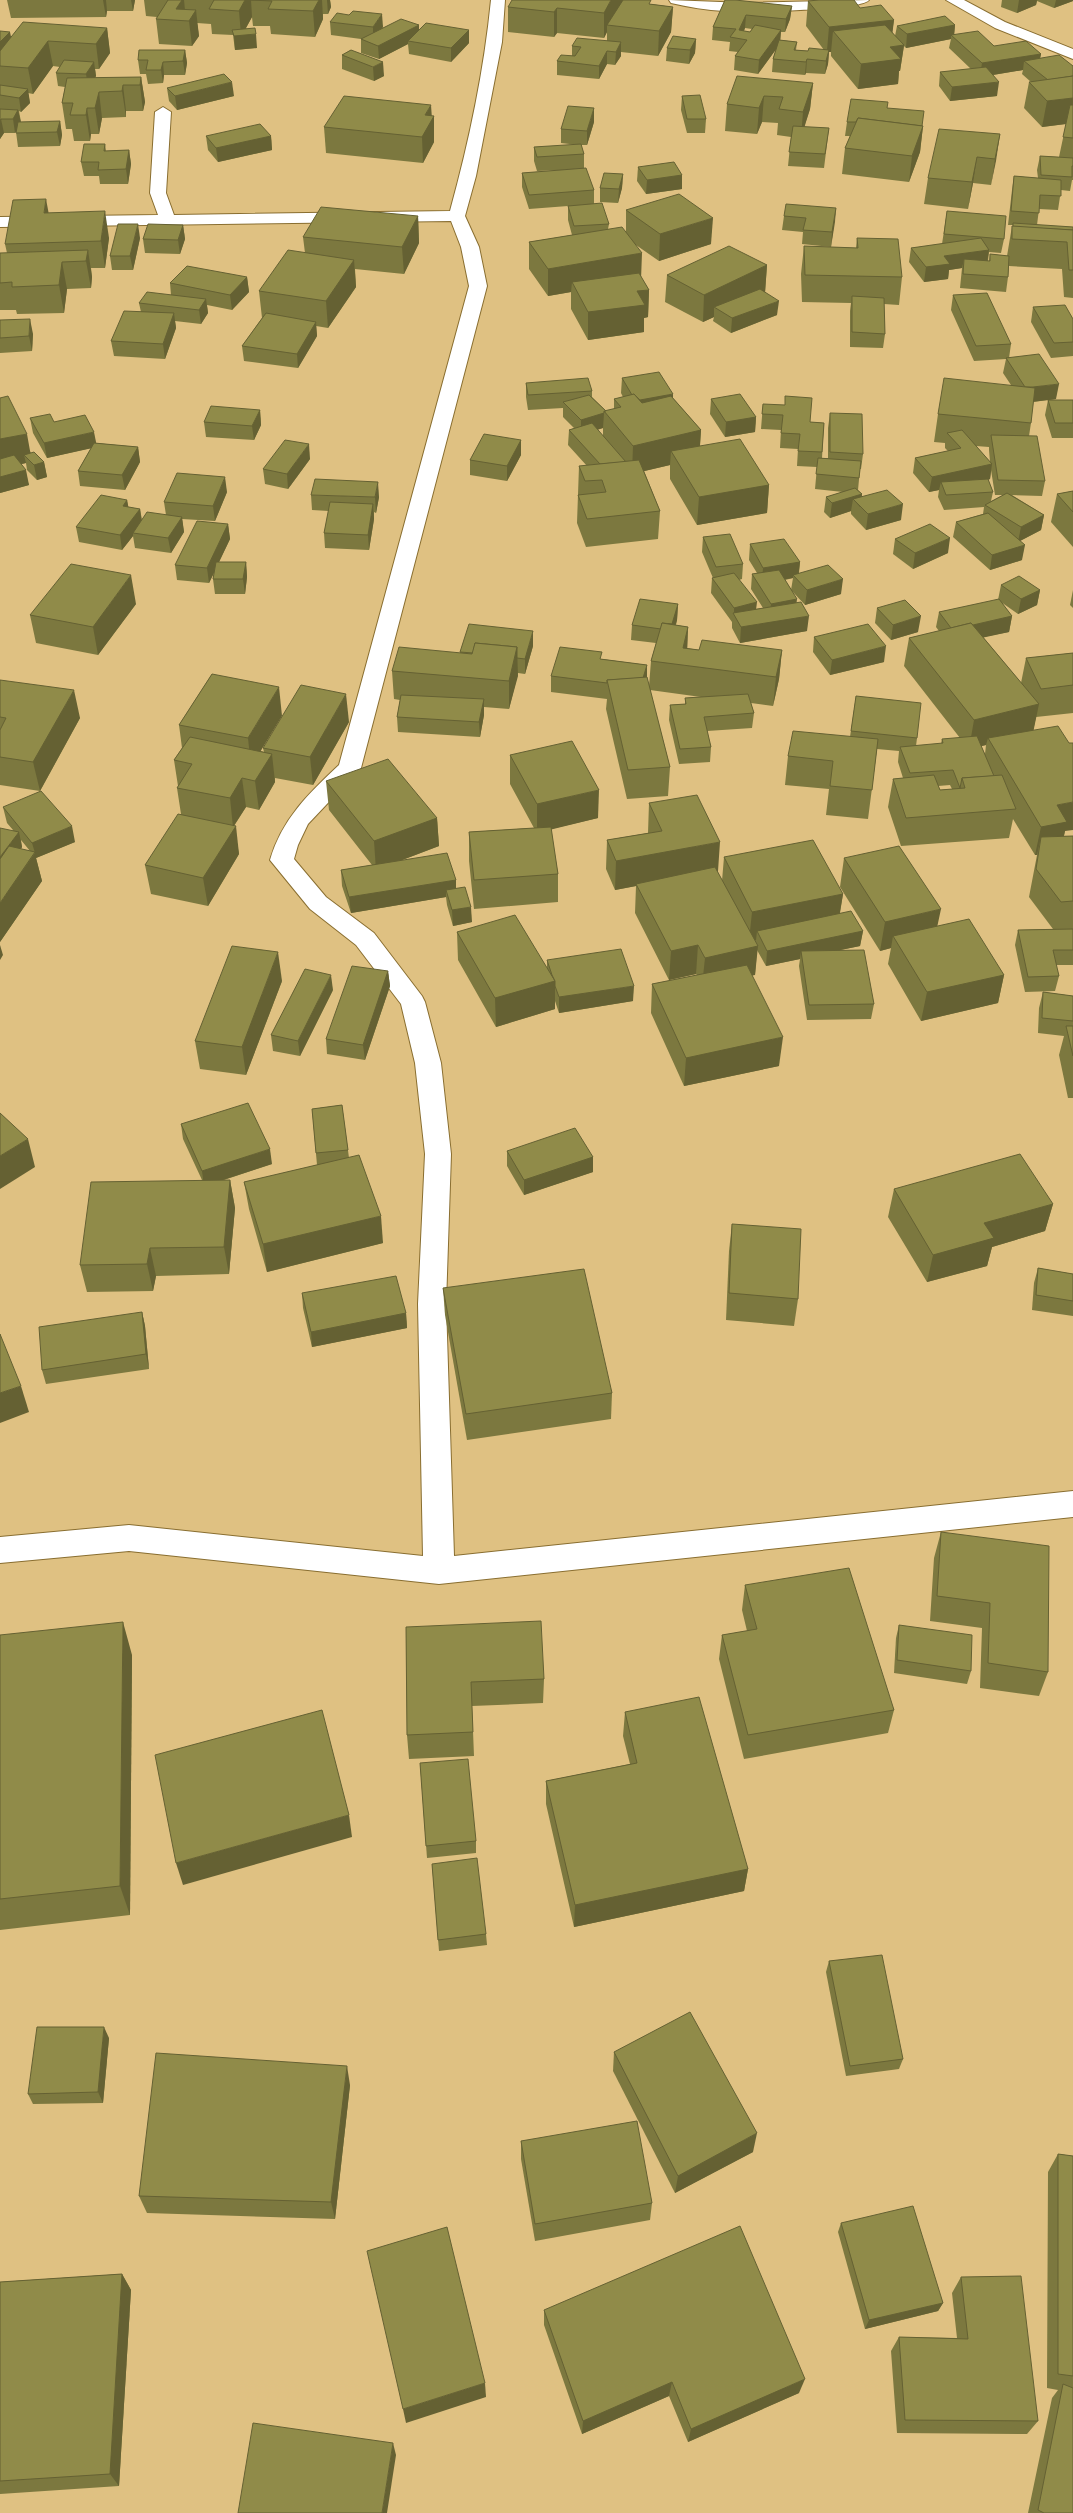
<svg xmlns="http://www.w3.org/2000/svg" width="1073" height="2513" viewBox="0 0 1073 2513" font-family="'PT Serif',serif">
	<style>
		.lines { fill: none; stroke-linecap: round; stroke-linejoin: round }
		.minor-casing { stroke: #896e30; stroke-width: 2 }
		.minor { fill: #fff; fill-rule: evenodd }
		.wall { fill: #7c783f; fill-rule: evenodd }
		.shaded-wall { fill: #656133 }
		.building { fill: #908b49; stroke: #656133 }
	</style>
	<rect width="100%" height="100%" fill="#dfc182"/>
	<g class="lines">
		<g class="minor-casing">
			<g id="minor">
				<path d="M491 0H505L502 42 476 176 465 216 479 247 487 286 361 768 308 824 298 845 294 859 326 897 374 933 422 996 425 1002 441 1063 451 1154 446 1304 454 1556 1073 1491V1517L439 1584 129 1551 0 1563V1537L129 1525 423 1556 418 1304 425 1154 415 1063 401 1004 356 945 310 909 270 860C282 819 309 793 339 765L469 286 461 247 451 221 0 227V217L158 215 150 193 155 112 163 107 171 112 166 193 174 215 450 211C469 142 484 71 491 0Z"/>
				<path d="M669 0 746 3 869 0C861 11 744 12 724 11 707 10 688 7 671 3Z"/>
				<path d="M946 0H964L1005 22 1073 49V59L995 28Z"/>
			</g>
		</g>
		<use href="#minor" class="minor"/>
	</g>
	<g class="wall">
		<path d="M7 0H135L133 11H107L106 17 11 18Z"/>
		<path d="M144 0H330L331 7 328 14H323V19L315 37 271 34 270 26H253L252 17 246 28 257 48 235 50 233 35 212 34 211 24 197 23 199 36 192 46 159 44 156 19 157 17 146 16Z"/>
		<path d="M725 0 792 6 790 19 785 32H781L780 40 797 42 796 50 808 51 824 50 806 26 808 1 860 8 894 20 892 32 895 36 897 26 955 25 954 34 994 46 1041 54 1040 58 1073 66V180H1072L1070 191 1061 190 1058 210 1039 209 1037 225 1073 227V298L1064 297 1062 269 1009 266 1008 277 1006 292 960 288 962 268 949 270 948 279 924 282 909 262 911 248 942 244 947 211 1004 239 1001 253 989 252 988 261H989L990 254 1007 256 1012 226 1013 227V225H1008L1012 190 1014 176 1038 178 1037 170 1040 156 1059 157 1066 124 1042 127 1024 108 1029 82H1031L1022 74 1023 70 993 75 997 96 950 101 939 86 940 72 971 69 949 48 951 39 906 48 904 46 900 71H899L898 84 858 89 831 56V52H829L828 64 825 74 806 73 805 75 772 72 773 59 776 49 758 74 734 70 735 56 738 52 729 51 730 42 712 40 713 27ZM745 28 752 29 750 32 744 31Z"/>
		<path d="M1002 0H1073V1L1054 8 1037 1 1036 5 1017 13 1001 7Z"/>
		<path d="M651 4 673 7 671 32 658 56 621 52V56L615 65 607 64 599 79 557 75V61L572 56V46L607 41V32L604 38 557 33 554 37 508 32V7Z"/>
		<path d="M330 22 383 27 382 28 419 25V30H469V43L451 62 409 54 408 44 379 59 361 53V39L331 35Z"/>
		<path d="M107 28 110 53 99 69H95L96 76 95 78 141 77 145 102 143 111H126V117L102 118 99 134H91L90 141H74L72 129H66L62 103 65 87 58 86 56 73 60 67 53 66 33 94 28 93 30 103 21 112 19 111 21 122 60 121 62 135 60 146 18 147 16 132 15 133H4L0 139V31L11 37Z"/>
		<path d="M696 39 695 53 689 64 666 61 667 48Z"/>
		<path d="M185 50 187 63 185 75H164L163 83 148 84 146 74H140L138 60Z"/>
		<path d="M351 50 384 76 374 81 342 69V55Z"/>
		<path d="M813 83 810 109 804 127 829 128 824 168 788 166 791 137 777 135 778 123 762 122 757 134 725 131 727 104Z"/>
		<path d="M167 88 234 96 177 110 169 101Z"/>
		<path d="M682 96 706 119 705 133H687L681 110Z"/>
		<path d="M887 108 923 126 920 152 909 182 842 174 845 148 850 136H845L847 122Z"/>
		<path d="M432 116H434V142L423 163 326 153 324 127Z"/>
		<path d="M594 122 587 145H581L584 154V168L594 190V204L609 224 608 229 626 231V210L711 244 659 261 636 245 641 277 649 290 648 317 644 318V332L588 340 571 309V292L548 296 529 269V242L572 235 568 220V206L529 209 522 187V173L561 170 537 171 534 161V147L578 145 561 143V129Z"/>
		<path d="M1000 134 991 185 973 183 968 209 924 204 928 178Z"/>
		<path d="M206 136H271L272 150 218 162 208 150Z"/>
		<path d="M105 144 106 151 129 150 131 164 128 184H100L99 176H84L81 162Z"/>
		<path d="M638 167 682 175V189L646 194 637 181Z"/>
		<path d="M623 174 622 188 618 203 600 202V188Z"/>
		<path d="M836 208 831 247 802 244 803 232 782 230 784 216Z"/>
		<path d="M49 213 109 238 105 268H91L92 277 91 288 67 289 64 313 17 314 16 310H0V253H7L5 244Z"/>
		<path d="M418 216 419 243 404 274 355 269 356 287 328 328 316 326 317 336 298 368 244 361 242 346 262 318 259 291 305 253 303 237Z"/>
		<path d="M183 225 185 239 180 254 145 253 143 239Z"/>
		<path d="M140 238 133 270H112L110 256Z"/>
		<path d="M857 238 902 277 899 305 884 304 885 334 883 348 850 347V311L851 303 802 302 801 274 804 246 856 248Z"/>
		<path d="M767 265 765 292 777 315 731 333 713 321 714 317 703 322 665 302 667 275Z"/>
		<path d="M247 277 249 292 232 310 207 305 208 313 201 324 175 321 176 328 165 359 114 356 111 341 141 312 139 303 171 295 170 283Z"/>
		<path d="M953 295 1011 344 1009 358 1056 399 1050 400H1073V438H1052L1045 415 1048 400 1033 402 1031 423 1029 436 1045 481 1042 496 1012 495 1044 515 1041 530 1020 541 1022 560 990 570 953 537 956 522 983 514 984 507 944 510 938 497 939 490 929 492 913 473 915 458 948 451 945 448V443L934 442 938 414 1011 385 1003 373 1006 359 974 361 951 310ZM976 446 989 447V450L990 462ZM991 470 995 495H1003L991 501 993 492 988 480 990 479Z"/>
		<path d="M1033 307 1073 319V356L1051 358 1031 322Z"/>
		<path d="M0 320 33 334 32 351 0 353Z"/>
		<path d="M622 378 673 398 701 430 700 446 769 485 767 513 697 525 670 479V465L644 471 660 511 658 539 586 547 577 523 579 466H587L568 445 569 430 574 428 563 417V408L528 410 526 397V383L592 391V397L606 411 614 409V399L623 397 621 393ZM603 428V436L597 430Z"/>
		<path d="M0 398 31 453 44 462 47 477 37 480 27 470 26 463 21 464 29 485 0 493Z"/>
		<path d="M711 399 756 417 755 432 725 437 710 414Z"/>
		<path d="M763 404 810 422 824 423 822 458H828V428L830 413 863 454 861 469H860L858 490 862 494V497L901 520 866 530 851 514V511L830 518 824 512 826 497 843 492 815 489 817 467 797 466 798 449 780 448 781 430 761 429Z"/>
		<path d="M260 410 261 425 254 440 206 437 204 422Z"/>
		<path d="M30 418 54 422 96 443 138 447 140 462 125 490 80 486 78 471 91 448 47 458 33 433Z"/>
		<path d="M521 440V455L507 481 470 475V460Z"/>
		<path d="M310 459 288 489 265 484 263 469Z"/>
		<path d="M1073 491V547L1051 522 1057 494Z"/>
		<path d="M227 492 215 521 182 519 184 532 171 553 135 548 133 536 122 550 79 542 76 527 127 500 128 507 140 509 142 520 166 515 164 502Z"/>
		<path d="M311 495 379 497 376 513 374 512V519L369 550 325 548 324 533 329 511 312 510Z"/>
		<path d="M228 524 230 539 219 562H246L247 577 245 594H215L213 579 214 573 209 583 177 580 175 565Z"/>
		<path d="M703 537 743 564 742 579 739 580 756 609 763 608 751 589 752 574 757 573 749 560 750 544 800 562 799 573 841 594 805 605 792 591 807 631 740 643 732 628V622L711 593 712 578H713L702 552ZM793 578 791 590 785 580Z"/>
		<path d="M895 539 948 553 913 569 893 554Z"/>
		<path d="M1001 585 1040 590 1037 605 1018 614 1001 602 1012 616 1009 632 983 637 1021 683 1026 658 1073 653V713L1036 717 1033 731 1065 831 1064 836H1073V965H1056L1059 976 1055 991 1025 992 1015 945 1018 930 1053 929 1029 897 1037 855H1035L1013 819 1009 838 901 846 888 807 893 779 903 778 898 762 899 751 877 749 868 819 826 815 829 789 785 785 788 756 850 737 856 696 917 738 916 746 941 744 942 739 960 738 904 666 909 638 939 631 936 627 939 612 998 600ZM986 745 985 754 981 746ZM950 785 952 789 940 790 938 786Z"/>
		<path d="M1073 590V608L1070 605Z"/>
		<path d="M136 604 98 655 36 643 30 615Z"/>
		<path d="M678 604 677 620 676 625 688 627 687 648 699 650H782L779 679 773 706 751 703 754 713 752 728 707 731 711 747 710 762 679 764 669 720 670 705 685 704V698L701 697 650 690 670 767 668 796 627 799 606 709 607 699 551 692V676L602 659 647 665V677L649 686 651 661 656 643 631 640 632 625Z"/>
		<path d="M877 608 918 632 891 640 875 623Z"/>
		<path d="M814 637 884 662 830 675 813 652Z"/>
		<path d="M533 646 525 674 518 673 509 709 484 707V715L480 737 398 732 397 717 400 700 394 699 392 671 460 653V652Z"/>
		<path d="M212 674 261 751 264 752 263 748 349 722 313 785 275 778V782L259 810 246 807 234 826 239 854 208 906 151 894 145 865 181 814 177 788 178 786 174 760 182 748 179 725Z"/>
		<path d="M0 680 80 718 40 791 0 785Z"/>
		<path d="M510 755 598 818 551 829 558 874V902L474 909 469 861V832L534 828 510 784Z"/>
		<path d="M326 781 437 818 439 846 402 860 456 880V888L472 922 453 926 447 905 446 897 351 913 342 886 341 870 372 865 329 810Z"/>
		<path d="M649 803 718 871H717L722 881 724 857 843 894 840 913 863 931 860 946 840 950 874 1004 871 1019 807 1020 799 966 800 959 766 966 757 950 755 975H752L779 1066 684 1086 651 1013 652 984 697 975 696 974 669 980 635 913 636 886 615 890 606 869 607 840 648 833Z"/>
		<path d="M3 807 75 842 36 858 42 881 0 942 13 830 7 823ZM21 840 30 851 21 849 22 847Z"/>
		<path d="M844 858 1004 975 998 1003 921 1021 888 964 891 948 880 951 840 887Z"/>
		<path d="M457 932 547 968V960L633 1001 559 1013 555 1001V1009L496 1027 458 960Z"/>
		<path d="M388 971 390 986 365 1060 327 1054 326 1039Z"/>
		<path d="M282 981 246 1075 200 1069 195 1041Z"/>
		<path d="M333 990 300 1056 273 1051 271 1035Z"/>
		<path d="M1043 992 1073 996V1098H1068L1059 1055 1064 1036 1038 1033 1039 1008Z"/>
		<path d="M342 1105 349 1158 383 1243 267 1272 249 1209 244 1182 317 1165 312 1109Z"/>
		<path d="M181 1124 272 1164 224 1180H230L235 1208 229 1274 156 1276 153 1291 87 1292 80 1265 202 1180 183 1139Z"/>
		<path d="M507 1151 593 1157V1172L524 1195 507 1166Z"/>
		<path d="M894 1189 1053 1204 1045 1231 992 1247 987 1266 927 1282 888 1217Z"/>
		<path d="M732 1224 798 1299 794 1326 726 1320 729 1251Z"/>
		<path d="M1038 1268 1073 1274V1316L1032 1310 1034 1283Z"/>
		<path d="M443 1288 612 1393 611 1419 467 1440 445 1315Z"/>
		<path d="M302 1293 406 1313 407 1328 312 1347 303 1308Z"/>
		<path d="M142 1312 145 1326 149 1369 46 1384 42 1370Z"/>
		<path d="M941 1532 1048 1672 1039 1696 980 1688 982 1628 930 1621 934 1558Z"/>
		<path d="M745 1585 894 1710 888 1733 744 1759 719 1659 722 1635 747 1631 742 1610Z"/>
		<path d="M899 1625 971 1671 967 1684 894 1673 896 1638Z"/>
		<path d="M406 1627 544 1679 543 1703 472 1706 474 1756 409 1759 407 1735Z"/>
		<path d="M0 1635 132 1655 130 1915 0 1930Z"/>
		<path d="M625 1712 748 1869 744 1891 574 1927 546 1804V1781L630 1764 623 1736Z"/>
		<path d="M420 1763 476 1841V1853L427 1858Z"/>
		<path d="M432 1864 486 1934 487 1945 439 1951Z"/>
		<path d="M829 1961 903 2059 899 2069 846 2076 826 1972Z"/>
		<path d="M109 2038 103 2103 33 2104 28 2094Z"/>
		<path d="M614 2052 753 2152 675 2193 613 2071Z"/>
		<path d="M350 2085 335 2219 147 2213 139 2196Z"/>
		<path d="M521 2141 652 2203 650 2220 535 2241 521 2159Z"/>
		<path d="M1058 2154 1073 2156V2513H1028L1052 2398 1058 2390 1047 2388 1048 2172Z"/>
		<path d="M841 2223 943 2303 938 2311 865 2329 838 2232Z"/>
		<path d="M122 2274 131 2290 119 2486 0 2494V2282Z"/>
		<path d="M961 2277 1038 2421 1027 2434 897 2433 891 2351 899 2337 957 2338 952 2293Z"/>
		<path d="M544 2310 799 2393 688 2442 669 2396 582 2434 544 2325Z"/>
	</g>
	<g class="shaded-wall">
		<path d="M103 0H106L107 11 106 17Z"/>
		<path d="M131 0H135L133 11Z"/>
		<path d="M182 0H184L186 21 176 9Z"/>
		<path d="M245 0H251L252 17 242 35 256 34 257 48 235 50 234 36 241 35 239 11Z"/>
		<path d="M319 0H322L323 19 315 37 313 11Z"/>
		<path d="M327 0H330L331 7 328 14Z"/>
		<path d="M611 0H624L607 25V32L604 38V13Z"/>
		<path d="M1019 0H1037L1036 5 1017 13Z"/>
		<path d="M1056 0H1073V1L1054 8Z"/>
		<path d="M792 6 790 19 785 32 786 19Z"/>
		<path d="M673 7 671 32 658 56 659 31Z"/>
		<path d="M557 8V33L554 37V12Z"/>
		<path d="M196 10 199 36 192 46 189 21Z"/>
		<path d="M382 14 383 27 373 40V27Z"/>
		<path d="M746 15 745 28 740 39 739 30Z"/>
		<path d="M894 20 891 45 833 31 831 52H829L828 64 825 74 829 27Z"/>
		<path d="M419 25V38L408 41V44L379 59 378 46Z"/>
		<path d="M955 25 954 37 951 35V39L906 48 907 34Z"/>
		<path d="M107 28 110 53 99 69 96 44Z"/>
		<path d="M469 30V43L451 62V48Z"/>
		<path d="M781 30 780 44 758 74 759 60Z"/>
		<path d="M10 32 13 46 0 58V42Z"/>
		<path d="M696 39 695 53 689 64 690 50Z"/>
		<path d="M48 41 53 66 33 94 28 68Z"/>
		<path d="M621 42V56L615 65 616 52Z"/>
		<path d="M904 45 900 71H899L898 84 858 89 861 64 890 47Z"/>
		<path d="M185 50 187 63 185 75 183 61Z"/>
		<path d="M607 51V64L599 79V66Z"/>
		<path d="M1041 54 1038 68 1024 61 1023 70 980 77 982 63Z"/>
		<path d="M807 59 806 73 805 75 806 62Z"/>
		<path d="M94 62 96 76 88 88 86 74Z"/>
		<path d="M163 62 164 75 163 83 161 70Z"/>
		<path d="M383 62 384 76 374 81 373 67Z"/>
		<path d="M141 77 145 102 143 111 140 85Z"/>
		<path d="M232 82 234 96 177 110 175 96Z"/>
		<path d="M999 82 997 96 950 101 952 87Z"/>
		<path d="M813 83 810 109 801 138 803 112Z"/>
		<path d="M123 85 126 111V117L122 91Z"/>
		<path d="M28 89 30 103 21 112 19 98Z"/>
		<path d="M99 92 102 118 99 134 95 108Z"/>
		<path d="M764 96 762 122 757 134 759 108Z"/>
		<path d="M1073 98V123L1042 127 1047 101Z"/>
		<path d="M431 105 432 119 434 116V142L423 163 422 137 425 115Z"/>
		<path d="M87 108 91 134 90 141 86 115Z"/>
		<path d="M594 108V122L587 145V131Z"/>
		<path d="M18 110 21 123 15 133 13 119Z"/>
		<path d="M1 119 4 133 0 139V121Z"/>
		<path d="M60 121 62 135 60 146 57 132Z"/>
		<path d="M923 126 920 152 909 182 912 156Z"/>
		<path d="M1000 134 996 161 991 185 995 159Z"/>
		<path d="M271 136 272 150 218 162 216 148Z"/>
		<path d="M129 150 131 164 128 184 126 169Z"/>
		<path d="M977 157 973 183 968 209 972 182Z"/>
		<path d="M623 174 622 188 618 203 619 189Z"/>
		<path d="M682 175V189L646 194 647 180Z"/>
		<path d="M46 199 51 226 44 213Z"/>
		<path d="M836 208 835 222 831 247 832 232Z"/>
		<path d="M105 211 109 238 105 268 101 241Z"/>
		<path d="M418 216 419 243 404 274 402 247Z"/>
		<path d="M713 218 711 244 659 261 660 234Z"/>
		<path d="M138 224 140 238 133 270 130 256Z"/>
		<path d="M183 225 185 239 180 254 178 240Z"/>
		<path d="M88 250 92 277 91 288 86 261Z"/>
		<path d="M989 250 987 264 964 259 962 268 949 270 948 279 924 282 926 267 944 256Z"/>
		<path d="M642 253 641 280 572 282 571 292 548 296V269Z"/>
		<path d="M354 260 356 287 328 328 326 301Z"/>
		<path d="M62 262 67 289 64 313 59 285Z"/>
		<path d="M767 265 765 293 714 307V317L703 322 704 295Z"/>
		<path d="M247 277 249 292 232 310 230 295Z"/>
		<path d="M649 290 648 317 644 318V332L588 340V312L637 291Z"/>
		<path d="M206 299 208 313 201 324 199 310Z"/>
		<path d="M779 301 777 315 731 333 732 318Z"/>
		<path d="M174 313 176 328 165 359 163 344Z"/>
		<path d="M30 319 33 334 32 351 29 336Z"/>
		<path d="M316 322 317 336 298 368 297 354Z"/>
		<path d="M1059 384 1056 399 1023 403 1026 388Z"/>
		<path d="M673 394V409L635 415 636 400Z"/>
		<path d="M260 410 261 425 254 440 252 426Z"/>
		<path d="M604 413 603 428 581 434V420Z"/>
		<path d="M756 417 755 432 725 437 726 422Z"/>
		<path d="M701 430 699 458 671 451 670 465 632 474 633 446Z"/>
		<path d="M94 432 97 447 47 458 44 443Z"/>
		<path d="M27 434 32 462 24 455 26 463 0 469V439Z"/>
		<path d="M521 440V455L507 481V466Z"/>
		<path d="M309 444 310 459 288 489 287 474Z"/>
		<path d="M138 447 140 462 125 490 122 475Z"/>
		<path d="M44 462 47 477 37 480 34 465Z"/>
		<path d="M992 464 990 479 944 489 941 482 939 490 929 492 932 477Z"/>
		<path d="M26 470 29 485 0 493V477Z"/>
		<path d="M225 477 227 492 215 521 213 506Z"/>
		<path d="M378 482 379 497 376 513 375 497Z"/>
		<path d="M769 485 767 513 697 525 699 497Z"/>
		<path d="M862 494 860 507 853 499 851 511 830 518 832 503Z"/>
		<path d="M127 500 130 515 123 506Z"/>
		<path d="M373 504 374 519 369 550 368 535Z"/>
		<path d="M903 504 901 520 866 530 868 514Z"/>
		<path d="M140 509 142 524 133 533V536L122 550 120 535Z"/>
		<path d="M1044 515 1041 530 1018 542 1021 527Z"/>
		<path d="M182 517 184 532 171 553 168 538Z"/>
		<path d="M228 524 230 539 209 583 207 568Z"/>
		<path d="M950 538 948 553 913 569 915 553Z"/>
		<path d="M1025 545 1022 560 990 570 992 555Z"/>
		<path d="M246 562 247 577 245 594 243 579Z"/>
		<path d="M800 562 798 578 793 575V578L762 583 763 568Z"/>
		<path d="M131 575 136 604 98 655 93 627Z"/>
		<path d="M843 579 841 594 805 605 807 590Z"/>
		<path d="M1040 590 1037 605 1018 614 1021 599Z"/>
		<path d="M797 599 795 614 769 619 771 604Z"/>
		<path d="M757 602 755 618 734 614V608Z"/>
		<path d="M678 604 677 620 669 645 670 630Z"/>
		<path d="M809 616 807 631 740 643 741 627Z"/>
		<path d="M921 616 918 632 891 640 893 625Z"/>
		<path d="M1012 616 1009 632 949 645 952 630Z"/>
		<path d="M688 627 687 655 683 648Z"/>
		<path d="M533 631V646L525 674V659Z"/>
		<path d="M886 646 884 662 830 675 832 660Z"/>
		<path d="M517 647 518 676 509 709V681Z"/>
		<path d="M782 650 779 679 773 706 776 677Z"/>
		<path d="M647 665V681L640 688Z"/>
		<path d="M279 687 282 716 251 767 248 738Z"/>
		<path d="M74 690 80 718 40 791 33 762Z"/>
		<path d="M346 694 349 722 313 785 310 757Z"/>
		<path d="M484 699V715L480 737 479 722Z"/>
		<path d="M1039 704 1033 733 988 738 986 745 969 749 974 720Z"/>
		<path d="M272 754 275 782 259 810 255 781Z"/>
		<path d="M242 778 246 807 233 827 230 798Z"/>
		<path d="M599 790 598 818 537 833V804Z"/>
		<path d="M1073 802V830L1065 831 1060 851 1041 837 1037 855H1035L1041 827 1057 805Z"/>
		<path d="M437 818 439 846 376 870 374 841Z"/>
		<path d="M72 826 75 842 36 858 42 881 0 942V903L35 853 32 843Z"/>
		<path d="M236 826 239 854 208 906 203 878Z"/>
		<path d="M19 832 22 847 0 878V857Z"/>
		<path d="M720 842 718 871 637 886 636 884V886L615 890 616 861Z"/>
		<path d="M456 880V895L446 890V897L351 913 349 897Z"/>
		<path d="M843 894 838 923 757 931 756 940 749 941 752 912Z"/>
		<path d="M471 907 472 922 453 926 452 910Z"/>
		<path d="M941 909 935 937 893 936 891 948 880 951 885 922Z"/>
		<path d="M863 931 860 946 802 958 801 951 800 959 766 966 767 951Z"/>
		<path d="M0 945 3 955 0 960Z"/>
		<path d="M698 945 696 974 669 980 671 951Z"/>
		<path d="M758 946 755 975 702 986 705 958Z"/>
		<path d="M278 952 282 981 246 1075 242 1047Z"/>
		<path d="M388 971 390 986 365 1060 363 1045Z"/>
		<path d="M331 975 333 990 300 1056 298 1041Z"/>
		<path d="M1004 975 998 1003 921 1021 927 992Z"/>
		<path d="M555 981V1009L496 1027 495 998Z"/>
		<path d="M634 986 633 1001 559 1013V997Z"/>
		<path d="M783 1037 779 1066 684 1086 686 1058Z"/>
		<path d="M28 1139 35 1167 0 1189V1156Z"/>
		<path d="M270 1149 272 1164 204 1186 202 1171Z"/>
		<path d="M593 1157V1172L524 1195V1180Z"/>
		<path d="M230 1180 235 1208 229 1274 224 1247Z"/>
		<path d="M1053 1204 1045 1231 992 1247 987 1266 927 1282 933 1255 984 1223Z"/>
		<path d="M381 1216 383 1243 267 1272 263 1244Z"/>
		<path d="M150 1248 156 1276 153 1291 147 1264Z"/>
		<path d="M142 1312 145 1326 149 1369 146 1354Z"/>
		<path d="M406 1313 407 1328 312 1347 311 1332Z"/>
		<path d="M21 1386 29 1412 0 1423V1393Z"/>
		<path d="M123 1622 132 1655 130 1915 120 1886Z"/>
		<path d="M349 1815 352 1837 183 1885 176 1863Z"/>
		<path d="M748 1869 744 1891 574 1927 575 1905Z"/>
		<path d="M104 2027 109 2038 103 2103 98 2092Z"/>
		<path d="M347 2066 350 2085 335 2219 331 2202Z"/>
		<path d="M757 2133 753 2152 675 2193 678 2176Z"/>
		<path d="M122 2274 131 2290 119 2486 110 2474Z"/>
		<path d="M943 2303 938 2311 865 2329 869 2320Z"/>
		<path d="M805 2379 799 2393 688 2442 691 2429Z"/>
		<path d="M672 2382 669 2396 582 2434 583 2421Z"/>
		<path d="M485 2383 486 2397 406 2423 403 2409Z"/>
		<path d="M393 2443 396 2455 387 2513H382Z"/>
	</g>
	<g class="building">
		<path d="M168 0H182L176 9 196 10 189 21 156 19Z"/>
		<path d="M214 0H245L239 11 209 9Z"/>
		<path d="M250 0H319L313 11 268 9 272 1Z"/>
		<path d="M512 0H611L604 13 557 8 554 12 508 7Z"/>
		<path d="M623 0H651L649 4 673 7 659 31 607 25Z"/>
		<path d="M725 0H735L792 6 786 19 746 15 739 30 750 32 755 25 781 30 759 60 735 56 747 40 730 37 736 29 713 27Z"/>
		<path d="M819 0H854L860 8 881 5 894 20 829 27 808 1Z"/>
		<path d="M353 11 382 14 373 27 330 22 337 13 349 15Z"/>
		<path d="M945 16 955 25 907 34 897 26Z"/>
		<path d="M401 19 419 25 378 46 361 39Z"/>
		<path d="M23 22 107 28 96 44 48 41 28 68 0 66V51Z"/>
		<path d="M426 23 469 30 451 48 408 41Z"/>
		<path d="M885 25 904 45 890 47 901 59 861 64 833 31Z"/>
		<path d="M255 28 256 34 234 36 232 30Z"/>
		<path d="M0 31 10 32 0 42Z"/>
		<path d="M978 31 994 46 1026 41 1041 54 982 63 951 35Z"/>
		<path d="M673 36 696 39 690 50 667 48Z"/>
		<path d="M577 38 621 42 616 52 607 51 599 66 557 61 561 55 575 56 581 47 572 46Z"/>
		<path d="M779 40 797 42 794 50 808 51 809 48 829 50 826 61 807 59 806 62 773 59Z"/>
		<path d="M139 50H185L183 61 163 62 161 70H146L148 60H138Z"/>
		<path d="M351 50 383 62 373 67 342 55Z"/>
		<path d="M1059 55 1073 66V76L1048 80 1024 61Z"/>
		<path d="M64 60 94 62 86 74 56 73Z"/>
		<path d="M986 67 999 82 952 87 940 72Z"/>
		<path d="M224 74 232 82 175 96 167 88Z"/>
		<path d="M737 76 813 83 803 112 779 109 783 97 764 96 759 108 727 104Z"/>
		<path d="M1073 76V98L1047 101 1029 82Z"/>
		<path d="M141 77 140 85H123L122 91 99 92 95 108H87L86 115H70L73 103H62L67 78Z"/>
		<path d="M0 85 28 89 19 98 0 95Z"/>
		<path d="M700 95 706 119H687L682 96Z"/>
		<path d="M344 96 431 105 425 115 434 116 422 137 324 127Z"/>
		<path d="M851 99 888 102 887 108 924 111 922 126 858 118 856 122H847Z"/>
		<path d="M1070 105H1073V138L1063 137Z"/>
		<path d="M568 106 594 108 587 131 561 129Z"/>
		<path d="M0 109 18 110 13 119H1L0 121Z"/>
		<path d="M858 118 923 126 912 156 845 148Z"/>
		<path d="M60 121 57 132 16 133 18 122Z"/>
		<path d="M260 124 271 136 216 148 206 136Z"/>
		<path d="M793 126 829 128 825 154 789 152Z"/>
		<path d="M939 129 1000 134 995 159 977 157 972 182 928 178Z"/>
		<path d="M84 144H105L104 151 129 150 126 169 98 170 99 162H81Z"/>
		<path d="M581 144 584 154 537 157 534 147Z"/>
		<path d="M1040 156 1073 158V166H1072V177L1041 175Z"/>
		<path d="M674 162 682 175 647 180 638 167Z"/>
		<path d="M586 168 594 190 529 195 522 173Z"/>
		<path d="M604 173 623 174 619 189 600 188Z"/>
		<path d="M1014 176 1061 180V196L1040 195 1039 213 1011 211Z"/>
		<path d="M679 194 713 218 660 234 626 210Z"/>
		<path d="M46 199 44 213 105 211 101 241 5 244 13 200Z"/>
		<path d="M602 203 609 224 574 226 568 206Z"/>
		<path d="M786 204 836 208 832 232 803 230 806 218 784 216Z"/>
		<path d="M321 207 418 216 402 247 303 237Z"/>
		<path d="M947 211 1006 216 1004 239 944 234Z"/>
		<path d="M1013 223 1073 227V230L1013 227Z"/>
		<path d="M118 224H138L130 256H110Z"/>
		<path d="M148 224 183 225 178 240 143 239Z"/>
		<path d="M1012 226 1073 230V270H1069L1067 242 1012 239Z"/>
		<path d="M622 227 642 253 548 269 529 242Z"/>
		<path d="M857 238 898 239 902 277 805 275 804 246 858 248Z"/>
		<path d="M981 238 989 250 944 256 950 264 926 267 911 248Z"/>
		<path d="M729 246 767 265 704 295 667 275Z"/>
		<path d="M88 250 86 261 62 262 59 285 12 287V282L0 283V253Z"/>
		<path d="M288 250 354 260 326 301 259 291Z"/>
		<path d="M990 254 1009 256 1008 277 963 274 964 259 990 261Z"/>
		<path d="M187 266 247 277 230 295 170 283Z"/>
		<path d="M639 273 649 290 637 291 645 305 588 312 572 282Z"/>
		<path d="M760 289 779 301 732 318 714 307Z"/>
		<path d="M147 292 206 299 199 310 139 303Z"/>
		<path d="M987 293 1011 344 976 346 953 295Z"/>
		<path d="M852 296 884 298 885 334 852 332Z"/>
		<path d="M1065 305 1073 319V342L1054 343 1033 307Z"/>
		<path d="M124 311 174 313 163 344 111 341Z"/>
		<path d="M266 313 316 322 297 354 242 346Z"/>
		<path d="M30 319 29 336 0 338V320Z"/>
		<path d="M1039 354 1059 384 1033 387H1025L1006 358Z"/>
		<path d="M659 372 673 394 640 400 634 394 632 395 622 378Z"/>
		<path d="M588 378 592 391 528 395 526 383Z"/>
		<path d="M944 378 1035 388 1031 423 938 414Z"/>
		<path d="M634 394 642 403 671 396 701 430 633 446 604 411 621 407 614 399Z"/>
		<path d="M740 394 756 417 726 422 711 399Z"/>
		<path d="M589 395 606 411H604V413L581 420 563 402Z"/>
		<path d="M8 396 27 434 0 439V398Z"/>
		<path d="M785 396 812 398 810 422 824 423 822 452 798 451 800 434 781 433 783 415 762 414 763 404 785 405Z"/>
		<path d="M1048 400H1073V423H1055Z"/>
		<path d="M211 406 260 410 252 426 204 422Z"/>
		<path d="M830 413 862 414 863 454 830 452Z"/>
		<path d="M50 414 54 422 85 415 94 432 44 443 30 418Z"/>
		<path d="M592 423 626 462 600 464 569 430Z"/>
		<path d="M962 430 992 464 932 477 915 458 961 448 947 433Z"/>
		<path d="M484 434 521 440 507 466 470 460Z"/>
		<path d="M991 435 1037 436 1045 481 998 480Z"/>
		<path d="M740 439 769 485 699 497 671 451Z"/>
		<path d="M285 440 309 444 287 474 263 469Z"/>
		<path d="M94 443 138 447 122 475 78 471Z"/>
		<path d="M34 452 44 462 34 465 24 455Z"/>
		<path d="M14 455 26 470 0 477V459Z"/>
		<path d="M818 458 861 461 859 478 816 474Z"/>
		<path d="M639 460 660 511 587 519 578 495 606 492 602 480 585 481 579 466Z"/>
		<path d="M177 473 225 477 213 506 164 502Z"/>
		<path d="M315 479 378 482 375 497 311 495Z"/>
		<path d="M988 479 993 492 946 495 941 482Z"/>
		<path d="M855 488 862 494 832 503 826 497Z"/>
		<path d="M887 490 903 504 868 514 853 499Z"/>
		<path d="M1073 491V512L1057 494Z"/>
		<path d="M1007 493 1044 515 1021 527 985 505Z"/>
		<path d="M101 495 127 500 123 506 140 509 120 535 76 527Z"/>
		<path d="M330 502 373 504 368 535 324 533Z"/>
		<path d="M147 512 182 517 168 538 133 533Z"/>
		<path d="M988 513 1025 545 992 555 956 522Z"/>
		<path d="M197 521 228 524 207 568 175 565Z"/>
		<path d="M930 524 950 538 915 553 895 539Z"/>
		<path d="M730 534 743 564 716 567 703 537Z"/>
		<path d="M784 539 800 562 763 568 750 544Z"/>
		<path d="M216 562H246L243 579H213Z"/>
		<path d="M71 564 131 575 93 627 30 615Z"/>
		<path d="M828 565 843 579 807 590 793 575Z"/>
		<path d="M779 570 797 599 771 604 752 574Z"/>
		<path d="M734 573 757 602 734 608 712 578Z"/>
		<path d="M1019 576 1040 590 1021 599 1001 585Z"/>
		<path d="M640 599 678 604 672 624 662 623 661 629 632 625Z"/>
		<path d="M999 599 1012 616 973 625 971 623 951 628 939 612Z"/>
		<path d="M905 600 921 616 893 625 877 608Z"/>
		<path d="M801 602 809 616 741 627 733 613Z"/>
		<path d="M662 623 688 627 683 648 699 650 702 640 782 650 776 677 651 661Z"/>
		<path d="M971 623 1039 704 974 720 909 638Z"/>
		<path d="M469 624 533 631 525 659 517 658V647L475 643 473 653 460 652Z"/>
		<path d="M868 624 886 646 832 660 814 637Z"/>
		<path d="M475 643 517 647 509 681 392 671 399 647 472 654Z"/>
		<path d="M560 647 602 652 600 659 647 665 643 678 607 680V683L551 676Z"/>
		<path d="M1073 653V685L1041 689 1026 658Z"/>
		<path d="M212 674 279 687 248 738 179 725Z"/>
		<path d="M647 677 670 767 628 770 607 680Z"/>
		<path d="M0 680 74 690 33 762 0 757V730L6 718 0 717Z"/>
		<path d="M301 685 346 694 310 757 263 748Z"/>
		<path d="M748 694 754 713 704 717 711 747 680 749 670 705 686 704 685 698Z"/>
		<path d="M401 695 484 699 479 722 397 717Z"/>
		<path d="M856 696 921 703 917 738 851 731Z"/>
		<path d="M1058 726 1069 743H1073V802L1057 805 1067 822 1041 827 988 738Z"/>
		<path d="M793 731 878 739 872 790 830 786 833 761 788 756Z"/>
		<path d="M977 736 994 776 962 778 960 788 953 770 910 773 900 747 943 743 942 739Z"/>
		<path d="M190 737 272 754 255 781 242 778 230 798 177 788 192 764 174 760Z"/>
		<path d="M572 741 599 790 537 804 510 755Z"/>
		<path d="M388 759 437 818 374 841 326 781Z"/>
		<path d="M934 775 940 790 965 788 962 778 1002 775 1016 809 906 818 893 779Z"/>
		<path d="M41 791 72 826 32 843 3 807Z"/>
		<path d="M697 795 720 842 616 861 607 840 662 831 649 803Z"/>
		<path d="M178 814 236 826 203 878 145 865Z"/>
		<path d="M551 827 558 874 474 880 469 832Z"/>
		<path d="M0 828 19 832 0 857Z"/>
		<path d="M1073 836V901L1061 902 1036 869 1041 837Z"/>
		<path d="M813 840 843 894 752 912 724 857Z"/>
		<path d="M9 846 35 852 0 903V859Z"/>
		<path d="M899 846 941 909 885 922 844 858Z"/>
		<path d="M447 853 456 880 349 897 341 870Z"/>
		<path d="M715 867 758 946 705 958 698 945 671 951 636 884Z"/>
		<path d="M465 887 471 907 452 910 446 890Z"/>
		<path d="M851 911 863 931 767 951 757 931Z"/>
		<path d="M515 915 555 981 495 998 457 932Z"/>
		<path d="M969 919 1004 975 927 992 893 936Z"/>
		<path d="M1073 929V950H1053L1059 976 1028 977 1018 930Z"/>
		<path d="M232 946 278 952 242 1047 195 1041Z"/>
		<path d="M621 949 634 986 559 997 555 986V981L552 975 547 960Z"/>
		<path d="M864 950 874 1004 809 1005 801 951Z"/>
		<path d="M747 965 783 1037 686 1058 652 984Z"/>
		<path d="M352 966 388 971 363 1045 326 1039Z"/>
		<path d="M305 969 331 975 298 1041 271 1035Z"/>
		<path d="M1043 992 1073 996V1021L1042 1018Z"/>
		<path d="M1066 1026H1073V1056Z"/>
		<path d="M248 1103 270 1149 202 1171 181 1124Z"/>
		<path d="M342 1105 348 1150 316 1153 312 1109Z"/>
		<path d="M0 1113 28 1139 0 1156Z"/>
		<path d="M575 1128 593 1157 524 1180 507 1151Z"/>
		<path d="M1020 1154 1053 1204 984 1223 994 1238 933 1255 894 1189Z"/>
		<path d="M359 1155 381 1216 263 1244 244 1182Z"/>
		<path d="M230 1180 224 1247 150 1248 147 1264 80 1265 91 1182Z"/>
		<path d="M732 1224 801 1229 798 1299 729 1293Z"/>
		<path d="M1038 1268 1073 1274V1301L1036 1295Z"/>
		<path d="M584 1269 612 1393 466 1414 443 1288Z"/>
		<path d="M396 1276 406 1313 311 1332 302 1293Z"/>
		<path d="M142 1312 146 1354 42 1370 39 1327Z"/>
		<path d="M0 1334 21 1386 0 1393Z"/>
		<path d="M941 1532 1049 1546 1048 1672 988 1663 990 1603 937 1596Z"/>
		<path d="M849 1568 894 1710 748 1735 722 1635 757 1629 745 1585Z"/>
		<path d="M541 1621 544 1679 471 1682 473 1732 407 1735 406 1627Z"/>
		<path d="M123 1622 120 1886 0 1899V1635Z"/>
		<path d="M899 1625 972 1635 971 1671 897 1660Z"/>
		<path d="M699 1697 748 1869 575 1905 546 1781 637 1763 625 1712Z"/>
		<path d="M322 1710 349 1815 176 1863 155 1755Z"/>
		<path d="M468 1759 476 1841 426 1846 420 1763Z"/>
		<path d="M477 1858 486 1934 438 1940 432 1864Z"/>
		<path d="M882 1955 903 2059 850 2066 829 1961Z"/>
		<path d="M690 2012 757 2133 678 2176 614 2052Z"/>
		<path d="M37 2027H104L98 2092 28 2094Z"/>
		<path d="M156 2053 347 2066 331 2202 139 2196Z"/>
		<path d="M637 2121 652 2203 535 2224 521 2141Z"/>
		<path d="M1058 2154 1073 2156V2376L1058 2374Z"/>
		<path d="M913 2206 943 2303 869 2320 841 2223Z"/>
		<path d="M740 2226 805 2379 691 2429 672 2382 583 2421 544 2310Z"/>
		<path d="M447 2227 485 2383 403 2409 367 2251Z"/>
		<path d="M122 2274 110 2474 0 2481V2282Z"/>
		<path d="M1021 2276 1038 2421 905 2420 899 2337 968 2339 961 2277Z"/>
		<path d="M1063 2384 1073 2388V2513H1044L1038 2510Z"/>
		<path d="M253 2423 393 2443 382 2513H238Z"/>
	</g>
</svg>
